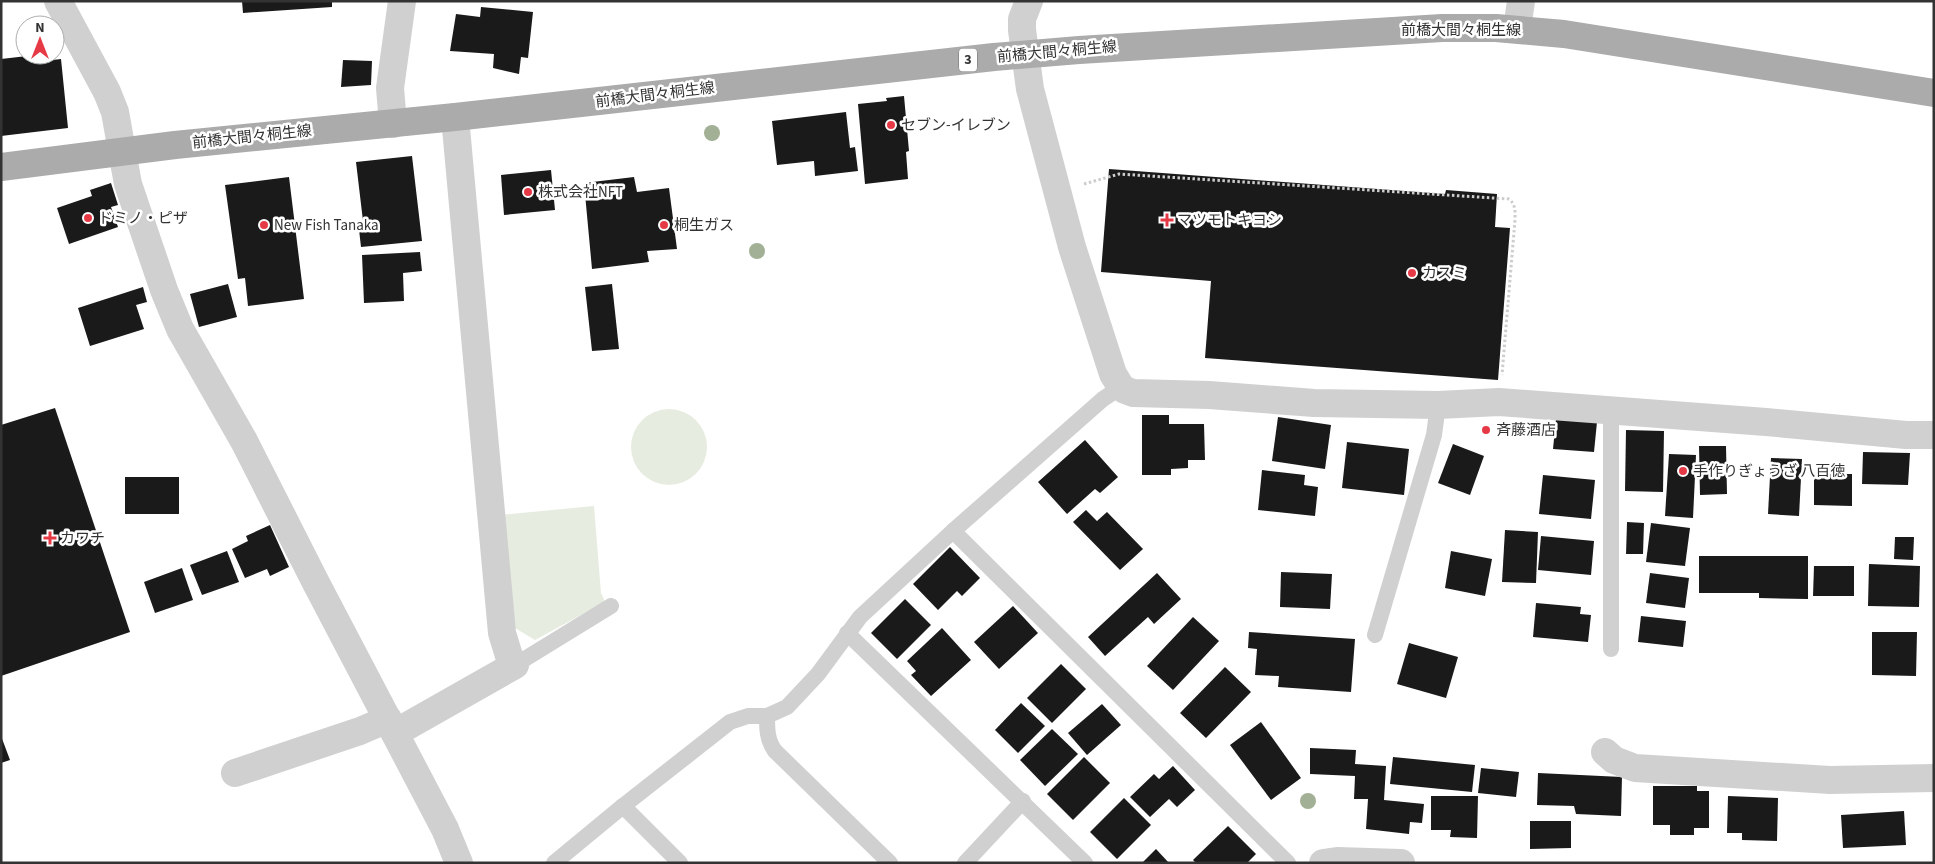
<svg xmlns="http://www.w3.org/2000/svg" width="1935" height="864" viewBox="0 0 1935 864" font-family="'Source Sans 3','Noto Sans JP',sans-serif">
	<style>
		.green { fill: #e6ecdf }
		.building { fill: #1a1a1a }
		.lines { fill: none; stroke-linecap: round; stroke-linejoin: round }
		.path { stroke: #cdcdcd; stroke-width: 3; stroke-dasharray: 2.5 2.5; stroke-linecap: butt }
		.service { stroke: #d0d0d0; stroke-width: 16 }
		.minor { stroke: #d0d0d0; stroke-width: 28 }
		.tertiary { stroke: #d0d0d0; stroke-width: 28 }
		.primary { stroke: #ababab; stroke-width: 28 }
		.tree { fill: #a2b095 }
		.poi-dot { fill: #e63946; stroke: #fff; stroke-width: 2 }
		.labels { text-anchor: middle; dominant-baseline: central; stroke-width: 5; stroke-linejoin: round; paint-order: stroke }
		.shield { fill: #fff; stroke: #707070; stroke-width: 1 }
		.shield-label { font-size: 14px; font-weight: bold; fill: #333 }
		.street-label { font-size: 15px; fill: #333; stroke: #fff }
		.poi-label { font-size: 15px; fill: #333; stroke: #fff; text-anchor: start }
	</style>
	<rect width="100%" height="100%" fill="#fff"/>
	<g class="green">
		<circle cx="669" cy="447" r="38"/>
		<path d="M594 506 601 593 605 602 535 640 510 625 500 515Z"/>
	</g>
	<g class="building">
		<path d="M242 1H332V7L243 13Z"/>
		<path d="M481 7 533 12 528 58 521 57 519 74 493 68 494 54 450 51 456 14 480 17Z"/>
		<path d="M36 55V62L61 59 68 128 1 136V59Z"/>
		<path d="M343 60 372 61 371 85 341 87Z"/>
		<path d="M904 96 909 151 906 152 908 179 865 184 858 104 887 101 886 98Z"/>
		<path d="M846 112 850 148 855 147 858 171 815 176 814 161 777 165 772 121Z"/>
		<path d="M412 156 422 241 361 247 358 221H363L356 162Z"/>
		<path d="M1109 169 1445 194 1446 190 1497 194 1495 227 1510 228 1498 380 1205 358 1211 281 1101 272Z"/>
		<path d="M551 170 555 210 504 215 501 175Z"/>
		<path d="M289 177 304 299 248 306 245 278 238 279 225 185Z"/>
		<path d="M634 177 637 192 669 188 677 249 647 251 649 262 592 269 584 183Z"/>
		<path d="M111 183 118 205 111 207 118 227 69 244 57 208 92 196 90 190Z"/>
		<path d="M420 252 422 271 403 273 404 301 364 303 362 255Z"/>
		<path d="M228 284 237 317 199 327 190 294Z"/>
		<path d="M612 284 619 349 592 351 585 287Z"/>
		<path d="M143 287 147 302 136 305 144 329 90 346 78 308Z"/>
		<path d="M55 408 130 632 1 676V425Z"/>
		<path d="M1142 415H1169V424H1204L1205 460H1188V468L1171 469V475H1142Z"/>
		<path d="M1278 417 1331 425 1325 469 1272 461Z"/>
		<path d="M1556 419 1597 422 1594 452 1553 449Z"/>
		<path d="M1626 430 1664 431 1663 492 1625 491Z"/>
		<path d="M1085 440 1118 477 1100 493 1095 489 1067 514 1038 482Z"/>
		<path d="M1347 442 1409 449 1404 495 1342 488Z"/>
		<path d="M1453 444 1484 456 1470 495 1438 483Z"/>
		<path d="M1699 446H1726L1727 494 1700 495Z"/>
		<path d="M1863 452 1910 453 1908 485 1862 484Z"/>
		<path d="M1669 454 1696 455 1693 518 1665 516Z"/>
		<path d="M1771 458 1802 459 1799 516 1768 514Z"/>
		<path d="M1262 470 1305 475 1304 485 1318 487 1315 516 1258 510Z"/>
		<path d="M1814 474H1852V506L1814 505Z"/>
		<path d="M1543 475 1595 480 1591 519 1539 514Z"/>
		<rect x="125" y="477" width="54" height="37"/>
		<path d="M1086 510 1097 521 1107 512 1143 549 1120 570 1073 522Z"/>
		<path d="M1627 522 1644 523 1643 554H1626Z"/>
		<path d="M1651 523 1690 528 1685 566 1646 562Z"/>
		<path d="M270 525 289 567 270 576 267 569 245 578 232 549 248 541 246 536Z"/>
		<path d="M1505 530 1538 532 1536 583 1502 582Z"/>
		<path d="M1541 536 1594 541 1591 575 1538 570Z"/>
		<path d="M1895 537H1914L1913 560 1894 559Z"/>
		<path d="M950 547 980 578 962 596 957 591 938 610 913 584Z"/>
		<path d="M227 551 239 582 202 595 190 565Z"/>
		<path d="M1451 551 1492 559 1485 596 1445 588Z"/>
		<path d="M1699 556H1808V599L1759 598V593H1699Z"/>
		<path d="M1869 564 1920 566 1919 607 1868 606Z"/>
		<path d="M1814 566H1854V596H1813Z"/>
		<path d="M182 568 193 600 155 613 144 582Z"/>
		<path d="M1281 572 1332 574 1330 609 1280 607Z"/>
		<path d="M1157 573 1181 599 1154 624 1148 617 1105 656 1088 637Z"/>
		<path d="M1650 573 1689 578 1685 608 1646 603Z"/>
		<path d="M905 599 931 625 897 659 871 633Z"/>
		<path d="M1536 603 1581 607 1580 614 1591 615 1588 642 1533 637Z"/>
		<path d="M1013 606 1038 633 999 669 974 642Z"/>
		<path d="M1641 616 1686 621 1683 647 1638 642Z"/>
		<path d="M1193 617 1219 641 1173 690 1147 666Z"/>
		<path d="M942 628 971 660 931 696 911 675 916 671 907 661Z"/>
		<path d="M1249 632 1355 639 1351 692 1278 687 1279 676 1255 675 1257 649 1248 648Z"/>
		<path d="M1872 632H1917L1916 676 1872 675Z"/>
		<path d="M1409 643 1458 657 1446 698 1397 684Z"/>
		<path d="M1061 664 1086 689 1052 723 1027 698Z"/>
		<path d="M1225 667 1251 692 1206 738 1180 713Z"/>
		<path d="M1021 703 1045 726 1018 753 995 730Z"/>
		<path d="M1102 704 1121 725 1087 755 1068 733Z"/>
		<path d="M1261 722 1301 778 1271 800 1230 745Z"/>
		<path d="M1052 729 1078 754 1045 786 1020 760Z"/>
		<path d="M1 736 10 760 1 763Z"/>
		<path d="M1310 748 1356 750 1355 764 1386 766 1384 800 1424 804 1422 823 1410 822 1409 834 1366 829 1368 799H1354L1355 776 1310 774Z"/>
		<path d="M1084 757 1110 783 1073 820 1047 794Z"/>
		<path d="M1393 757 1475 765 1472 792 1390 784Z"/>
		<path d="M1173 766 1195 790 1177 807 1169 799 1150 817 1130 797 1154 774 1159 779Z"/>
		<path d="M1481 768 1519 772 1516 797 1478 793Z"/>
		<path d="M1538 773 1622 777 1621 816 1576 814 1574 806 1537 805Z"/>
		<path d="M1653 786H1697V791H1709V828H1694V835H1670V825H1653Z"/>
		<path d="M1431 796H1478L1477 838 1450 837 1451 830H1431Z"/>
		<path d="M1728 796 1778 798 1777 841 1742 840V833H1727Z"/>
		<path d="M1124 798 1151 825 1117 859 1090 832Z"/>
		<path d="M1904 811 1906 845 1843 848 1841 815Z"/>
		<path d="M1530 821H1571V848L1530 849Z"/>
		<path d="M1228 826 1256 854 1247 863H1196L1193 860Z"/>
		<path d="M1156 849 1169 863H1142Z"/>
	</g>
	<g class="lines">
		<path class="path" d="M1084 184 1119 174 1509 199C1516 205 1515 211 1515 220L1502 375"/>
		<g class="service">
			<path d="M953 531 1288 863"/>
			<path d="M847 633 1085 863"/>
			<path d="M1375 635 1434 435 1438 405"/>
			<path d="M1611 649V411"/>
			<path d="M515 665 611 606"/>
			<path d="M767 716C767 729 767 740 775 751L890 863"/>
			<path d="M623 806 680 863"/>
			<path d="M554 863 623 806 730 722 748 716H767L787 707 818 674 860 617 953 531 1103 399 1121 387"/>
			<path d="M965 863 1023 801"/>
		</g>
		<g class="minor">
			<path d="M1029 1 1022 19V30L1030 89 1072 247 1113 374 1121 387 1125 390 1133 393 1209 395 1314 403 1438 405 1499 402 1766 422 1906 435H1934"/>
			<path d="M1517 29 1521 1"/>
			<path d="M393 124 390 88 402 1"/>
			<path d="M122 151 128 184 164 290 180 329 244 441 316 583 445 829 459 863"/>
			<path d="M395 733 515 665 509 656 502 633 455 117"/>
			<path d="M1605 752 1614 760 1635 768 1830 780 1934 778"/>
			<path d="M235 773 360 731 388 719"/>
			<path d="M1323 863 1337 861 1401 863"/>
		</g>
		<path class="tertiary" d="M58 1 107 92 115 112 122 151"/>
		<path class="primary" d="M1 167 175 145 455 117 994 57 1079 50 1442 28H1496L1564 34 1934 93"/>
	</g>
	<g class="tree">
		<circle cx="712" cy="133" r="8"/>
		<circle cx="757" cy="251" r="8"/>
		<circle cx="1308" cy="801" r="8"/>
	</g>
	<g class="poi-dot">
		<circle cx="891" cy="125" r="5"/>
		<circle cx="528" cy="192" r="5"/>
		<circle cx="88" cy="218" r="5"/>
		<path d="M1164.5 212.5h5v5h5v5h-5v5h-5v-5h-5v-5h5z"/>
		<circle cx="264" cy="225" r="5"/>
		<circle cx="664" cy="225" r="5"/>
		<circle cx="1412" cy="273" r="5"/>
		<circle cx="1486" cy="430" r="5"/>
		<circle cx="1683" cy="471" r="5"/>
		<path d="M47.5 530.5h5v5h5v5h-5v5h-5v-5h-5v-5h5z"/>
	</g>
	<g class="labels">
		<rect class="shield" x="959" y="48.5" width="18" height="23" rx="4"/>
		<g class="shield-label">
			<text x="968" y="60">3</text>
		</g>
		<g class="street-label">
			<text x="1461" y="30">前橋大間々桐生線</text>
			<text transform="translate(1057 52) rotate(-5)">前橋大間々桐生線</text>
			<text transform="translate(655 95) rotate(-7)">前橋大間々桐生線</text>
			<text transform="translate(252 137) rotate(-6)">前橋大間々桐生線</text>
		</g>
		<g class="poi-label">
			<text x="901" y="125">セブン-イレブン</text>
			<text x="538" y="192">株式会社NFT</text>
			<text x="98" y="218">ドミノ・ピザ</text>
			<text x="1177" y="220">マツモトキヨシ</text>
			<text x="274" y="225">New Fish Tanaka</text>
			<text x="674" y="225">桐生ガス</text>
			<text x="1422" y="273">カスミ</text>
			<text x="1496" y="430">斉藤酒店</text>
			<text x="1693" y="471">手作りぎょうざ 八百徳</text>
			<text x="60" y="538">カワチ</text>
		</g>
	</g>
	<rect width="1935" height="864" fill="none" stroke="#333333" stroke-width="5"/>
	<g transform="translate(40 40)"><circle r="24" fill="#ffffff" stroke="#adadad"/>
	<path d="M0-4L9 19L0 12L-9 19Z" fill="#e63946"/>
	<text y="-8" font-size="14" font-weight="bold" text-anchor="middle" fill="#333333">N</text>
	</g>
</svg>
